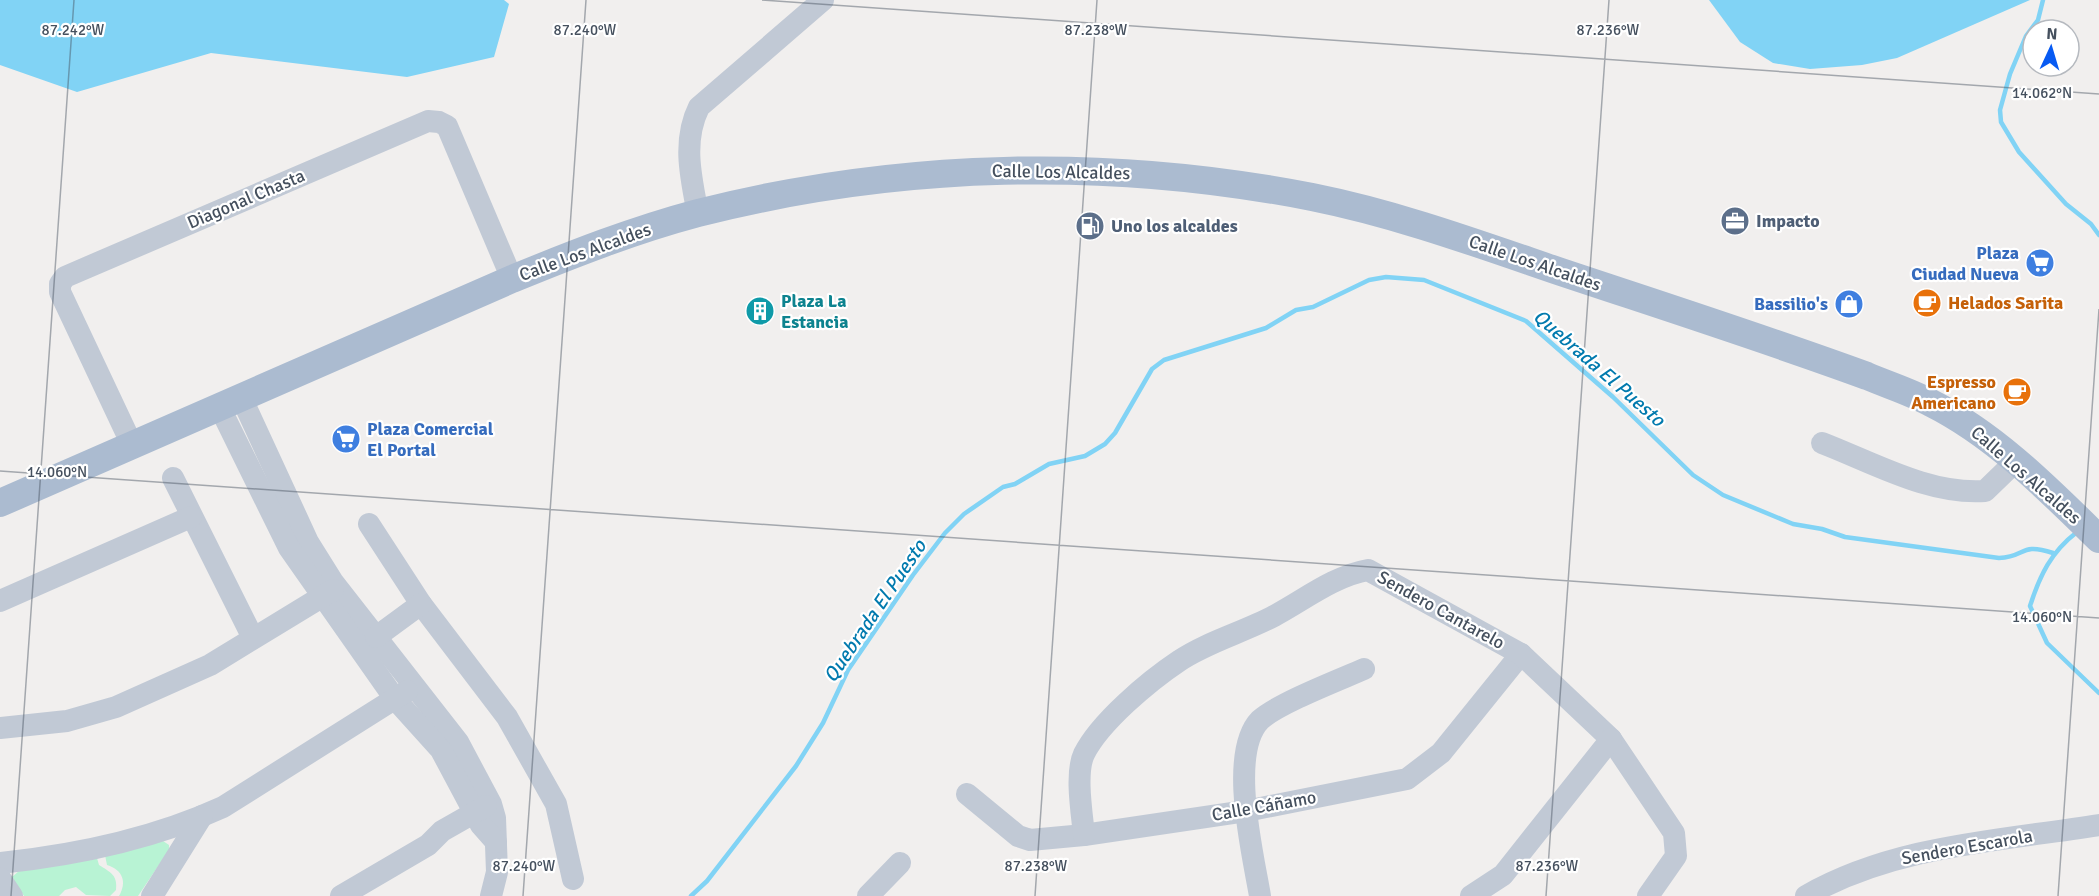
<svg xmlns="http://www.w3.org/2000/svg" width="2099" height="896" viewBox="0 0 2099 896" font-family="Signika,sans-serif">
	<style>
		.green { fill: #b8f3d4 }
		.water { fill: #81d3f5 }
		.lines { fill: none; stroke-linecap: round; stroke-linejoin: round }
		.stream { stroke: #81d3f5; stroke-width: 4.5 }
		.minor { stroke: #c1c9d5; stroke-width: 22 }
		.major { stroke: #abbbd0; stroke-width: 28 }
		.ticks { fill: none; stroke: #45505e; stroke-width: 1.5; stroke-opacity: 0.45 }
		.labels { text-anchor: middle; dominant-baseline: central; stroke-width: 4.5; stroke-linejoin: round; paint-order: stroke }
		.street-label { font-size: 18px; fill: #45505e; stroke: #fff }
		.service-label { font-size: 18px; font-weight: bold; fill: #4e5e75; stroke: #fff; text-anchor: start }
		.shop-label { font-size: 18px; font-weight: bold; fill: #366cbe; stroke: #fff; text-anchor: end }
		.culture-label { font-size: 18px; font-weight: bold; fill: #0d838f; stroke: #fff; text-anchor: start }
		.food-label { font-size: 18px; font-weight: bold; fill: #c56008; stroke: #fff; text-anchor: start }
		.water-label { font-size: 20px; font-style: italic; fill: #017aae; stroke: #fff }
		.ticks-label { font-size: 15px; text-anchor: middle; fill: #45505e; stroke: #fff; stroke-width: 4.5; stroke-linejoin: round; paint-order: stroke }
	</style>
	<rect width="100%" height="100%" fill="#f1efee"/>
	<g class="green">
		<path d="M163 841 169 845V850L138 896H119C127 882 123 870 107 865L105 855Z"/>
		<path d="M97 858 99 865C110 872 118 875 116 890L110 896 86 895 76 887 65 890 59 896H24L12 877 19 871Z"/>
	</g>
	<g class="water">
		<path d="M0 0H504L509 4 494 57 407 77 211 53 77 92 0 65Z"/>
		<path d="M1709 0H2030L1897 58 1862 65 1810 69 1773 63 1740 42Z"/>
	</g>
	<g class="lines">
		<g class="stream">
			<path d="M2043 0 2038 20 2026 36 2010 74 2000 110 2001 122 2019 152 2066 204 2091 224 2099 235"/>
			<path d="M2077 532C2051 552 2040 575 2030 606L2047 643 2099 693"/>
			<path d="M691 896 707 881 796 766 823 723 848 670 913 575 945 533 964 514 1003 487 1015 484 1049 464 1085 456 1105 444 1115 433 1152 369 1164 360 1266 328 1296 310 1313 307 1369 280 1386 277 1424 280 1526 321 1613 397 1693 475 1723 495 1793 524 1822 529 1845 537 1999 558C2027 557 2019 542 2053 553"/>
		</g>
		<g class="minor">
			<path d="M698 214C691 178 682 141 699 107L823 0"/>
			<path d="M242 399 308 542 333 582 458 742 491 804 495 818 497 872 491 896"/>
			<path d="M220 408 289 548 395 699 441 750 481 825 496 842"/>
			<path d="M1822 443C1874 463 1929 495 1985 491L2016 461"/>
			<path d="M133 447 60 292V284L65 277 428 121 439 122 447 126 512 279"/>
			<path d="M173 478 253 638"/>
			<path d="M369 524 421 604 507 717 556 804 573 879"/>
			<path d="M0 601 191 517"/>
			<path d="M376 637 421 604"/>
			<path d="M0 728 67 721 116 707 210 665 333 590"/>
			<path d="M967 794 1018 836 1030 840 1084 835 1246 811 1407 779 1441 753 1521 654"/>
			<path d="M1084 835C1082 814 1075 773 1084 754 1100 722 1149 681 1179 661 1207 642 1244 632 1274 616 1304 600 1334 576 1368 570L1521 654 1611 739 1674 833 1676 856 1648 896"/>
			<path d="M0 863C77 855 153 839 223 807L407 691"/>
			<path d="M0 878 12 896"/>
			<path d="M152 896 202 816"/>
			<path d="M341 896 428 845 442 831 486 806"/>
			<path d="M868 896 900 863"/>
			<path d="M1260 896C1253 854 1228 753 1260 720 1279 703 1339 680 1364 669"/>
			<path d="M1471 896 1503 875 1611 739"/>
			<path d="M1806 896C1895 845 2000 841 2099 825"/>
		</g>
		<path class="major" d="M0 503 512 279C573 254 634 230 698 213 899 162 1108 157 1312 197 1397 214 1479 244 1561 272 1663 306 1766 339 1867 376 1888 385 1911 392 1931 403 1995 435 2048 489 2099 539"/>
	</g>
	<path class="ticks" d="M762 0 2099 94M0 471 2099 618M11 896 74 0M523 896 586 0M1035 896 1097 0M1546 896 1609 0M2058 896 2099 309"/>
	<defs>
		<g id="office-disc" transform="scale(1.5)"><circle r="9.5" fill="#5c6f8a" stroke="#fff"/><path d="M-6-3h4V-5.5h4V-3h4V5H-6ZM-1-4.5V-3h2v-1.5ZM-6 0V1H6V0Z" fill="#fff"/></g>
		<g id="fuel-disc" transform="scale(1.5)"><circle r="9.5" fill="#5c6f8a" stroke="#fff"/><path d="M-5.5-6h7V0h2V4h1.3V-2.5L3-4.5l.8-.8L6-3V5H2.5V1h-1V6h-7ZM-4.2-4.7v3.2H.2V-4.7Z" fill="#fff"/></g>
		<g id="supermarket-disc" transform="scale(1.5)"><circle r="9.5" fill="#3f7fe0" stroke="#fff"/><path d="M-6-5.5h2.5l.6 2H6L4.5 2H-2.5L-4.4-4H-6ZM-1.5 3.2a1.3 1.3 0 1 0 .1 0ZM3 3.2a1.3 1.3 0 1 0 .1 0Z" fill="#fff"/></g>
		<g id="cafe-disc" transform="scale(1.5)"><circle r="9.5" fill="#e8710a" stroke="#fff"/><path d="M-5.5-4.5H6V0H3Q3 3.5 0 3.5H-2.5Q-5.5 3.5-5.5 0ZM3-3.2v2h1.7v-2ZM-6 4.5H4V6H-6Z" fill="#fff"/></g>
		<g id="shop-disc" transform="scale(1.5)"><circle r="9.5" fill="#3f7fe0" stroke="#fff"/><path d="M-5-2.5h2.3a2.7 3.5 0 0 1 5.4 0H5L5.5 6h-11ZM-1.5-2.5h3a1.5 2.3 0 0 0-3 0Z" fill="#fff"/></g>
		<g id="building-disc" transform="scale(1.5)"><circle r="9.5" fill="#0f9aa8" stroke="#fff"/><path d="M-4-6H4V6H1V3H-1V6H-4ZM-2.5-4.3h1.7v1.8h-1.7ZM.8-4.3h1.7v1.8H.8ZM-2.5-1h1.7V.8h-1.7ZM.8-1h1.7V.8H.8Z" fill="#fff"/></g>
	</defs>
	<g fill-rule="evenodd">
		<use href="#office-disc" x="1735" y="221"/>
		<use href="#fuel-disc" x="1090" y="226"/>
		<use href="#supermarket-disc" x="2040" y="263"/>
		<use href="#cafe-disc" x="1927" y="303"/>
		<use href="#shop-disc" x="1849" y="304"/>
		<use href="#building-disc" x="760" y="311"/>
		<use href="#cafe-disc" x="2017" y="392"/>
		<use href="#supermarket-disc" x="346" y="439"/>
	</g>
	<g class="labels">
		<g class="street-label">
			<text transform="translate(1061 172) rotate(1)">Calle Los Alcaldes</text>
			<text transform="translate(246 199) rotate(-23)">Diagonal Chasta</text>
			<text transform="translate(585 252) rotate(-20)">Calle Los Alcaldes</text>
			<text transform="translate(1535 263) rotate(19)">Calle Los Alcaldes</text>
			<text transform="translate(2026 475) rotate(41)">Calle Los Alcaldes</text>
			<text transform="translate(1441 610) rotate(29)">Sendero Cantarelo</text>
			<text transform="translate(1264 806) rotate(-10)">Calle Cáñamo</text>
			<text transform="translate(1967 847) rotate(-10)">Sendero Escarola</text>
		</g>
		<g class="service-label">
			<text x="1756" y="221">Impacto</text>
			<text x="1111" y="226">Uno los alcaldes</text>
		</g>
		<g class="shop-label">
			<text x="2019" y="253">Plaza<tspan x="2019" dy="21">Ciudad Nueva</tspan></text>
			<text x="1828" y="304">Bassilio's</text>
			<text x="367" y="429" text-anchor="start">Plaza Comercial<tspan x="367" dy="21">El Portal</tspan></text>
		</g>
		<g class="culture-label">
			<text x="781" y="301">Plaza La<tspan x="781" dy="21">Estancia</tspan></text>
		</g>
		<g class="food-label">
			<text x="1948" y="303">Helados Sarita</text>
			<text x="1996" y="382" text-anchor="end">Espresso<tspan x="1996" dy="21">Americano</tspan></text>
		</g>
		<g class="water-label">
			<text transform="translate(1599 368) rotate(41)">Quebrada El Puesto</text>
			<text transform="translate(875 611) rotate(-56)">Quebrada El Puesto</text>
		</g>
	</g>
	<g class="ticks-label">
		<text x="73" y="35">87.242°W</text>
		<text x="585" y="35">87.240°W</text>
		<text x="1096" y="35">87.238°W</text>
		<text x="1608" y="35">87.236°W</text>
		<text x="2042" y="98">14.062°N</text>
		<text x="57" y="477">14.060°N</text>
		<text x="2042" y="622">14.060°N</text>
		<text x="524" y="871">87.240°W</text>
		<text x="1036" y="871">87.238°W</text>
		<text x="1547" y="871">87.236°W</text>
	</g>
	<g transform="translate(2051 48) rotate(4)"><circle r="28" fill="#ffffff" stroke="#b5b9bf" stroke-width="1.5"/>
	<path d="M0-4.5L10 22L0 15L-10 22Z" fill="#075af3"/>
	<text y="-9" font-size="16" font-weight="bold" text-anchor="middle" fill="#45505e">N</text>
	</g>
</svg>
